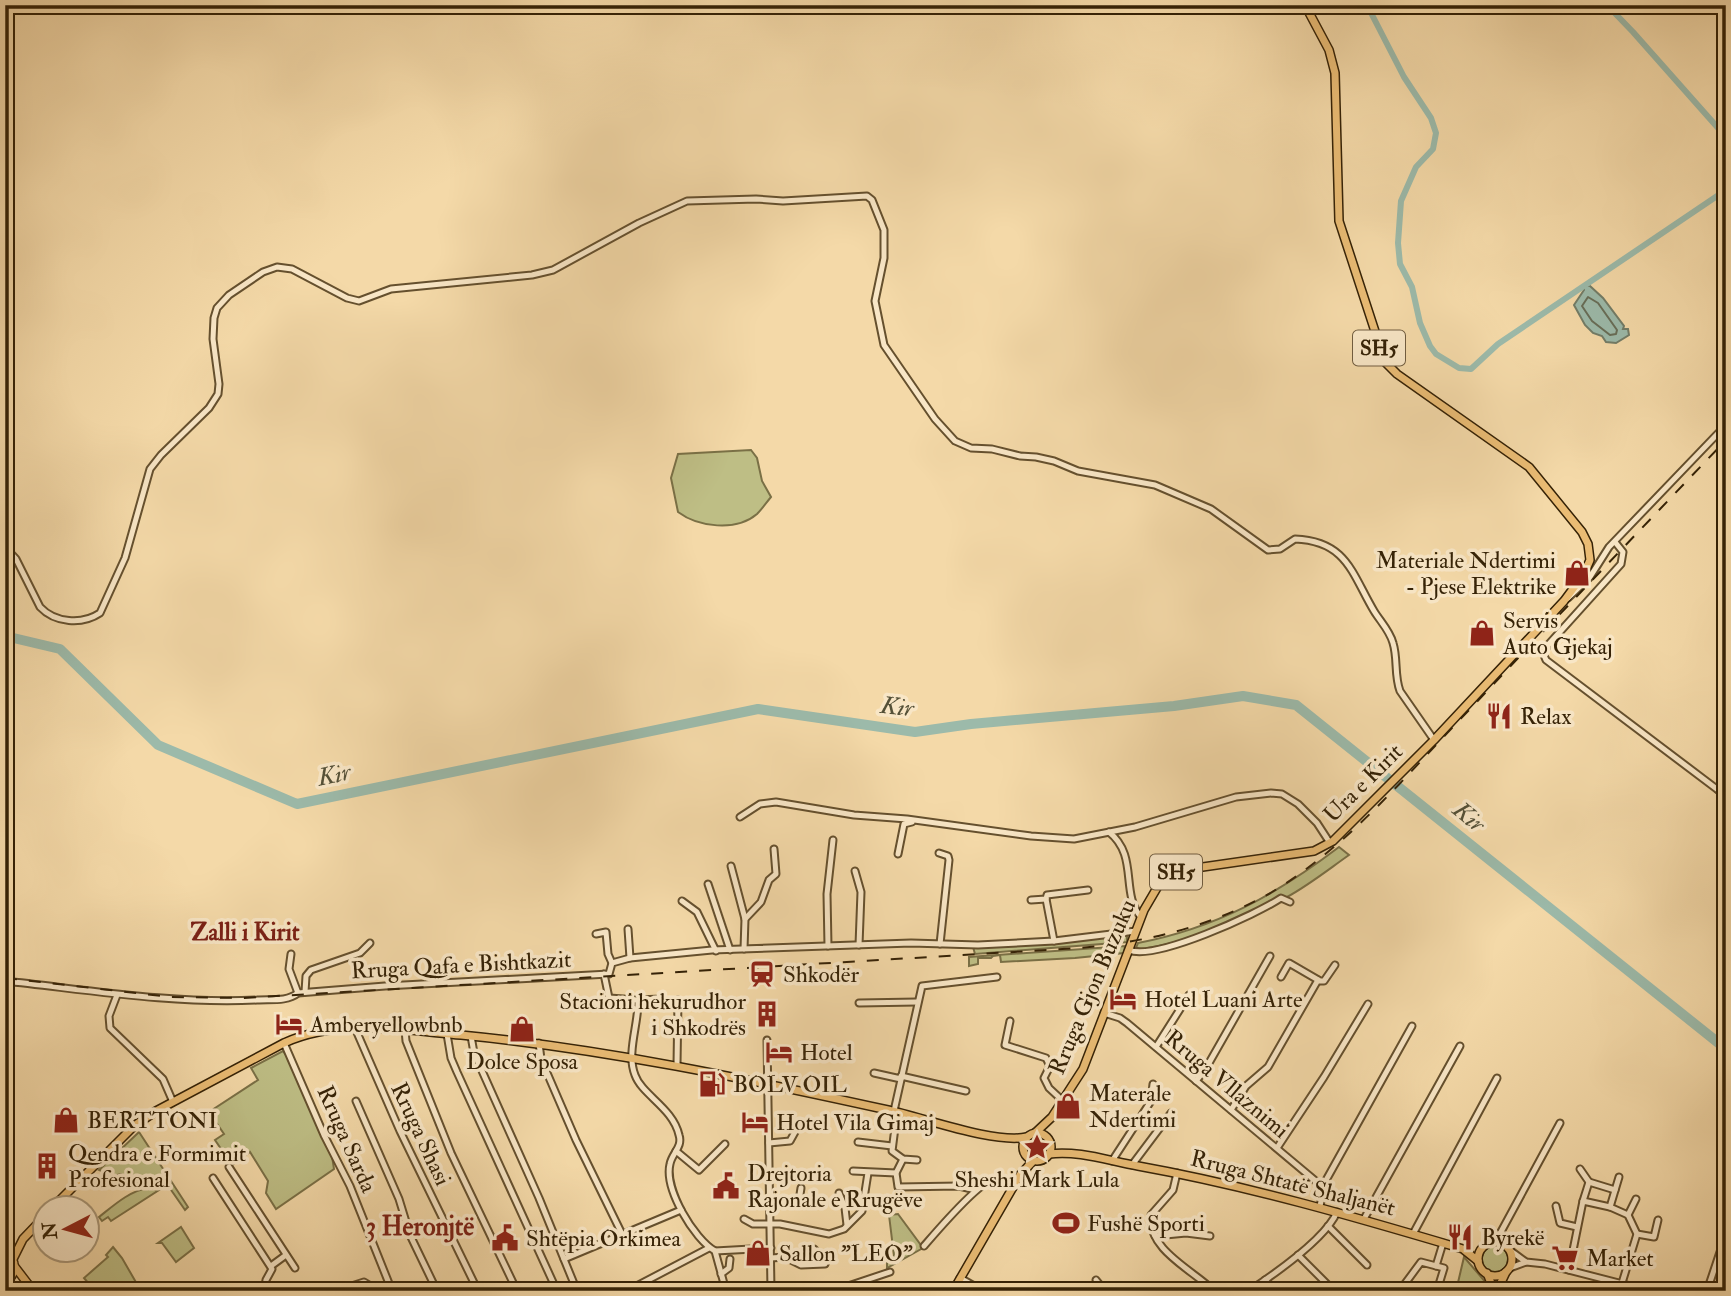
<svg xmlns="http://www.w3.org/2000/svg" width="1731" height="1296" viewBox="0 0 1731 1296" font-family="'IM FELL Double Pica',serif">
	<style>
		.green { fill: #bebe85; stroke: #7a7046; stroke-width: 2 }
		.water { fill: #9cbaaa; stroke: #737d68; stroke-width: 2 }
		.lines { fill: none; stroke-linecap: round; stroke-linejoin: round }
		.shore { stroke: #686e58; stroke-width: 2 }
		.canal { stroke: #9cbaaa; stroke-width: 6 }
		.river { stroke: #9cbaaa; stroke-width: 10 }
		.minor-casing { stroke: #65502e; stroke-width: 9 }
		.major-casing { stroke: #352206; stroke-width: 10 }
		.minor { stroke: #f8e6c6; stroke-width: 5 }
		.major { stroke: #eabc74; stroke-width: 7 }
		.rail { stroke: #352206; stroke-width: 2; stroke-dasharray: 12 12; stroke-linecap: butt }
		.labels { text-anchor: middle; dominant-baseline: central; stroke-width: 7; stroke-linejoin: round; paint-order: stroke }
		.shield { fill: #f8e6c6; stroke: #705d40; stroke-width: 2 }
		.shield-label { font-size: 21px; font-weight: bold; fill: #352206 }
		.poi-label { font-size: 23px; fill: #352206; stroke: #f8e6c6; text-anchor: start }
		.street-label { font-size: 23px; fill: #352206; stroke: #f8e6c6 }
		.water-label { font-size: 24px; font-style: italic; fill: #545037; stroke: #f8e6c6 }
		.neighbourhood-label { font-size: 24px; font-weight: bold; fill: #7a1f14; stroke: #f8e6c6 }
		.quarter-label { font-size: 26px; font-weight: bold; fill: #7a1f14; stroke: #f8e6c6 }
	</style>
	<rect width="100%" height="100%" fill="#f4d9a8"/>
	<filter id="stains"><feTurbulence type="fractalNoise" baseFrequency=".00286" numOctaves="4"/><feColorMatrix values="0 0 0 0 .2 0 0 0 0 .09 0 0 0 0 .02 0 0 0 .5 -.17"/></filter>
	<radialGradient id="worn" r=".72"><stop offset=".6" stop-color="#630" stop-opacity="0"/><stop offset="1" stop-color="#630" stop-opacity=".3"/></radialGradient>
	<g class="green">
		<path d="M751 450 757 458 762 481 771 497C766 503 762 509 757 514 736 532 698 527 678 512L671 478 678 454Z"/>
		<path d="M1339 847 1349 855C1329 869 1309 885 1287 897 1247 920 1180 945 1135 950L1138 943C1216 928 1276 895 1339 847Z"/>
		<path d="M1127 935V942L975 954 973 947 1065 942Z"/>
		<path d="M1125 946 1124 953 1075 958 1001 962 1000 955 993 956 991 958H978V964L969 966V957Z"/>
		<path d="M283 1051 289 1058 332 1156 334 1169 276 1209 266 1193 268 1181 250 1152 232 1165 215 1140 224 1134 209 1112 258 1080 251 1068Z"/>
		<path d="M139 1132 188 1207 185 1210 169 1187 158 1182 138 1184 121 1174 113 1176 99 1170Z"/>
		<path d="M148 1188 159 1190 111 1221 108 1217 102 1221 99 1217C113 1206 129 1191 148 1188Z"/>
		<path d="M898 1214 923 1248 887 1268V1260L894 1256 889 1215Z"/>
		<path d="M181 1227 194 1248 176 1262 162 1243H158Z"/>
		<circle cx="1495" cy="1259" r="13"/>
		<path d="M113 1247 122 1258 141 1291H95L84 1278 108 1257 106 1255Z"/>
		<path d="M1464 1257 1488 1285 1489 1291H1456Z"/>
	</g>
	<path class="water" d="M1584 286H1590L1603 298 1624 326 1623 329H1628L1629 335 1616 343 1606 342 1602 336 1593 333 1585 325 1574 305 1584 290Z"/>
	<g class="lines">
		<path class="shore" d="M1588 297 1598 303 1617 330 1616 334 1610 335 1592 321 1582 306Z"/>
		<g class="canal">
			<path d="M1367 5 1404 77 1431 118 1436 133 1433 149 1416 167 1401 201 1398 243 1400 264 1412 287 1420 323 1430 346 1436 354 1459 368 1471 369 1498 344 1726 190"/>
			<path d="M1607 5 1633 32 1726 137"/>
		</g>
		<path class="river" d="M5 636 60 649 158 745 297 804 758 709 915 732 971 724 1174 706 1243 696 1296 705 1726 1049"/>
		<g class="minor-casing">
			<g id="minor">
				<path d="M1615 542 1623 552 1621 564 1548 645 1543 653 1546 660 1726 796"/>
				<path d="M5 547 16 559 40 607C55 623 82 625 100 613L125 558 150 469 161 455 209 408 218 394 219 384 213 339 214 318 217 308 229 295 263 272 277 267 292 269 347 298 359 301 391 289 532 275 553 270 639 223 687 201 756 199 783 201 867 196 872 200 884 230V258L875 301 884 345 935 419 955 441 971 448 992 449 1020 456 1036 457 1054 461 1078 471 1155 485 1211 509 1268 550 1280 549 1295 539C1347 541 1352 574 1374 611 1380 621 1390 631 1393 643 1398 659 1394 675 1400 691L1434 740"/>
				<path d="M1568 598 1590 577 1609 547 1726 425"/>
				<path d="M1718 790 1726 781"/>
				<path d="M740 817 760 804 776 802 854 815 907 819 1031 836 1074 839 1135 827 1236 797 1271 793 1282 794 1298 804 1317 823 1330 843"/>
				<path d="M1109 832C1139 856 1120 893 1141 917"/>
				<path d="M939 853 948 856 949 860 940 944"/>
				<path d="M898 854 904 824 912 822"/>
				<path d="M731 866 745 919"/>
				<path d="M855 871 861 892 859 945"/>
				<path d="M708 884 730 950"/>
				<path d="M1046 899 1054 941"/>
				<path d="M1031 900 1046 899 1047 895 1088 890"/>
				<path d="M682 901 697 912 716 951"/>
				<path d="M628 929 630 958"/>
				<path d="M596 934 606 932 608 954 612 963"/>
				<path d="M828 946 827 894 833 840"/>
				<path d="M744 949 745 919 761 902 769 880 776 874 774 849"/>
				<path d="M1129 950C1155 961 1257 914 1281 898L1290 902"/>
				<path d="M291 954 289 969 298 993"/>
				<path d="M604 974 609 998 638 1000"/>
				<path d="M1281 977 1289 963 1320 981H1324L1335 965"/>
				<path d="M5 981C89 990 172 1004 257 1000 270 999 287 1002 298 993L385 986 609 974 612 963 630 958 712 950 911 943 978 945 1054 941 1136 931"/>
				<path d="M305 992 306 976 311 970 360 953 370 943"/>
				<path d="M117 995 109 1016 110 1028 163 1079 173 1102"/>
				<path d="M661 999 638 1000C639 1023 626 1053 635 1075 642 1095 673 1108 679 1135 683 1147 672 1153 670 1164 664 1189 694 1239 715 1251L726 1291"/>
				<path d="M859 1003 917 1002"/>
				<path d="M1104 1013 1120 1018 1127 1023 1324 1188"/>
				<path d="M1010 1021 1005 1045 1046 1058 1050 1066 1044 1078 1049 1088 1063 1101"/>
				<path d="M355 1028 400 1131 478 1291"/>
				<path d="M405 1030 406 1041 451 1153 517 1291"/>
				<path d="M447 1034 451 1058 457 1072 557 1291"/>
				<path d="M471 1036 474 1053 539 1198 577 1291"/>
				<path d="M767 1040 771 1291"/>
				<path d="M284 1043 324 1135 350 1186 392 1291"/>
				<path d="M539 1043 541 1059 576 1140 622 1234"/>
				<path d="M1156 1047 1189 995"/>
				<path d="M677 1065 678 1000"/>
				<path d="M874 1073 901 1079"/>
				<path d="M901 1076 966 1091"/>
				<path d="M1196 1081 1205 1070 1270 956"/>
				<path d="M356 1101 399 1199 410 1235 437 1291"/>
				<path d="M1231 1110 1246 1086 1268 1067 1318 980"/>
				<path d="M894 1111 922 986 997 977"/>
				<path d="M897 1112 892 1151 903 1159 917 1160"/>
				<path d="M858 1142 892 1146"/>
				<path d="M769 1143 790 1141 795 1132 794 1127"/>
				<path d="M1277 1148 1324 1077 1368 1004"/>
				<path d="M676 1151 699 1170 725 1144"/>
				<path d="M903 1159 896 1173 898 1187 959 1186 976 1190"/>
				<path d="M1112 1161 1151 1101 1153 1084"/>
				<path d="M1132 1165 1171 1113"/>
				<path d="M229 1167 295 1268"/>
				<path d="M1580 1169 1589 1182"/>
				<path d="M853 1171 896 1173"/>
				<path d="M1177 1173 1173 1190 1151 1215C1147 1250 1193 1270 1214 1291"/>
				<path d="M213 1178 272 1269 266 1280 264 1291"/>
				<path d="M839 1193 845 1208 847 1225"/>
				<path d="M1583 1201 1589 1182 1615 1190"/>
				<path d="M770 1204 799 1201 801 1188"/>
				<path d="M1320 1206 1325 1182 1412 1026"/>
				<path d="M1556 1206 1560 1223 1577 1227"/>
				<path d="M1610 1207 1619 1177"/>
				<path d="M1628 1215 1636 1199"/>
				<path d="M744 1219 753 1224H780L829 1234 844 1229 862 1211 868 1173"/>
				<path d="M1364 1219 1460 1046"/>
				<path d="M1328 1226 1367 1265"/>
				<path d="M1413 1234 1497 1078"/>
				<path d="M1637 1234 1654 1237 1658 1220"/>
				<path d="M1155 1236 1186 1233 1210 1236"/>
				<path d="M1496 1241 1560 1123"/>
				<path d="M924 1246C937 1231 976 1185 992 1180 999 1178 1007 1184 1013 1188"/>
				<path d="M715 1251 771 1248"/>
				<path d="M1511 1251 1526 1262 1545 1264 1650 1291"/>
				<path d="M1298 1255 1334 1291"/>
				<path d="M771 1258 785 1257 801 1265 825 1264 826 1261 814 1249 785 1257"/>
				<path d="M564 1259 681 1210"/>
				<path d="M271 1266 286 1255"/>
				<path d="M1436 1266 1443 1243"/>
				<path d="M1510 1268 1526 1262"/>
				<path d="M1569 1270 1583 1201 1610 1207 1628 1215 1637 1234 1622 1283"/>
				<path d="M721 1274 729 1268 730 1259"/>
				<path d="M960 1278 983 1291"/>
				<path d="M1096 1280 1105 1291"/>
				<path d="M1265 1280 1276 1291"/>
				<path d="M264 1291 277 1288 284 1291"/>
				<path d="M336 1291 364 1282 369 1285 372 1291"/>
				<path d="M627 1291 709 1248"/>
				<path d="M833 1291 890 1272"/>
				<path d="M1249 1291C1273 1275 1326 1238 1337 1212"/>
				<path d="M1429 1291 1404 1285 1421 1262 1444 1268 1437 1291"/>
				<path d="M1707 1291 1726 1234"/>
			</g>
		</g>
		<g class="major-casing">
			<g id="major">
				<path d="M1035 1133 1052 1117 1083 1069 1144 910 1161 881 1182 870 1314 851 1333 841 1434 740 1564 601 1584 574 1590 560 1588 544 1582 532 1529 467 1397 374 1385 362 1339 221 1335 73 1329 50 1305 5"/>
				<circle cx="1037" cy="1147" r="14"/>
				<path d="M1049 1154C1078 1150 1109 1161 1138 1166 1249 1186 1355 1217 1463 1249L1478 1261"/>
				<path d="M52 1208 134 1126 156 1111 284 1043C339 1018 403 1030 461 1035 606 1049 747 1079 888 1110 925 1118 994 1144 1027 1137"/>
				<circle cx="1495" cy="1259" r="17"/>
				<path d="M5 1252C17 1260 18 1274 5 1282"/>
				<path d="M13 1259 23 1239 46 1215"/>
				<path d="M15 1267 28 1284 38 1291"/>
				<path d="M1487 1273 1494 1291"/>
				<path d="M953 1291 1020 1175 1034 1160"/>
				<path d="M1497 1291 1506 1272"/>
			</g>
		</g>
		<use href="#minor" class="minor"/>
		<use href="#major" class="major"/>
		<path class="rail" d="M5 978 170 997 244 998 1080 948C1148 942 1213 926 1272 892 1349 846 1408 773 1470 709 1555 619 1640 530 1726 440"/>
	</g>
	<defs>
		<g id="shop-bare" transform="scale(2.1)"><path d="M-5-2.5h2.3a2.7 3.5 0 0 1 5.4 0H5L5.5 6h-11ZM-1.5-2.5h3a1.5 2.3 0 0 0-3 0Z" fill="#8f2418" stroke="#f8e6c6" stroke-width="2.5" paint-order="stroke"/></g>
		<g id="restaurant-bare" transform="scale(2.1)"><path d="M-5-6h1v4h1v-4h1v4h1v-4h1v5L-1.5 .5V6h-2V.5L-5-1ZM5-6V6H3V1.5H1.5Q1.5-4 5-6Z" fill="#8f2418" stroke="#f8e6c6" stroke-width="2.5" paint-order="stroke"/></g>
		<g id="station-bare" transform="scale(2.1)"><path d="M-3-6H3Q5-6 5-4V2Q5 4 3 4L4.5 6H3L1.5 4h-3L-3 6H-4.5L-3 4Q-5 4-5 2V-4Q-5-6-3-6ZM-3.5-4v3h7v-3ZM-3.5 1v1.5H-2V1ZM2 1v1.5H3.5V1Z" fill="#8f2418" stroke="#f8e6c6" stroke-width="2.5" paint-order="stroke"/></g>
		<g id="hotel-bare" transform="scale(2.1)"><path d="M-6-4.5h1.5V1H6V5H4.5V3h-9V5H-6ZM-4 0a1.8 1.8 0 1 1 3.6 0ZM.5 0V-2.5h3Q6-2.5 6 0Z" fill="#8f2418" stroke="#f8e6c6" stroke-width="2.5" paint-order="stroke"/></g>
		<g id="building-bare" transform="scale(2.1)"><path d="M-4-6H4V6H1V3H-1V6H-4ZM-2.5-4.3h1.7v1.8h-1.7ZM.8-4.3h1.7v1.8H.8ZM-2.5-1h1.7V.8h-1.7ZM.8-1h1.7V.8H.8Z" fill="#8f2418" stroke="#f8e6c6" stroke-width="2.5" paint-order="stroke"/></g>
		<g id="fuel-bare" transform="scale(2.1)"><path d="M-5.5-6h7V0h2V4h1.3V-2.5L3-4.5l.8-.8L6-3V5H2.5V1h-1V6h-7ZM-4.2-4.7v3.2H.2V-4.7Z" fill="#8f2418" stroke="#f8e6c6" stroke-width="2.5" paint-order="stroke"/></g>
		<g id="sight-bare" transform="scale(2.1)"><path d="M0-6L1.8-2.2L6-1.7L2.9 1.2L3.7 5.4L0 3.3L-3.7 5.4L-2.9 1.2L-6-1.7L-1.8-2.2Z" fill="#8f2418" stroke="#f8e6c6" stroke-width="2.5" paint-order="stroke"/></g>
		<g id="civic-bare" transform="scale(2.1)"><path d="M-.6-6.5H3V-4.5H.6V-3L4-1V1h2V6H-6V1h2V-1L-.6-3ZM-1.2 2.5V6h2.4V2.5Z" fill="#8f2418" stroke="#f8e6c6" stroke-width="2.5" paint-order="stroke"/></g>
		<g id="stadium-bare" transform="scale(2.1)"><path d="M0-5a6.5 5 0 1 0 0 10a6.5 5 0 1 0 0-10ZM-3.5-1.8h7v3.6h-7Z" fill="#8f2418" stroke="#f8e6c6" stroke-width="2.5" paint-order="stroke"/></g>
		<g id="supermarket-bare" transform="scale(2.1)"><path d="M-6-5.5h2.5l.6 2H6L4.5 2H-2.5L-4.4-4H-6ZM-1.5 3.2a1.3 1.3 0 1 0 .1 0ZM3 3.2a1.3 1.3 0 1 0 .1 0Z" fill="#8f2418" stroke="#f8e6c6" stroke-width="2.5" paint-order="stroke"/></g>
	</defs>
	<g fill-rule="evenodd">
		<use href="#shop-bare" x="1577" y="573"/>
		<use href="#shop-bare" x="1482" y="633"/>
		<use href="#restaurant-bare" x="1499" y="716"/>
		<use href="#station-bare" x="762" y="974"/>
		<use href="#hotel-bare" x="1123" y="999"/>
		<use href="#building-bare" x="767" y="1014"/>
		<use href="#hotel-bare" x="289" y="1024"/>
		<use href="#shop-bare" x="522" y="1029"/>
		<use href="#hotel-bare" x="779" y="1052"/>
		<use href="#fuel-bare" x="712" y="1084"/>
		<use href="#shop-bare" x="1068" y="1106"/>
		<use href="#shop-bare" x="66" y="1120"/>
		<use href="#hotel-bare" x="755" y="1122"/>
		<use href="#sight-bare" x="1037" y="1147"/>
		<use href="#building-bare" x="47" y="1166"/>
		<use href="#civic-bare" x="726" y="1186"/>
		<use href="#stadium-bare" x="1066" y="1223"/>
		<use href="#restaurant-bare" x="1460" y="1237"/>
		<use href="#civic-bare" x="505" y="1238"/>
		<use href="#shop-bare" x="758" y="1253"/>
		<use href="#supermarket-bare" x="1565" y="1258"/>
	</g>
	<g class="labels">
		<g class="shield">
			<rect x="1353" y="330.5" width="52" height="35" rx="5"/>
			<rect x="1150" y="854.5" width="52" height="35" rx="5"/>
		</g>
		<g class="shield-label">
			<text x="1379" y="348">SH5</text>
			<text x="1176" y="872">SH5</text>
		</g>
		<g class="poi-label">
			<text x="1556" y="560" text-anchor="end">Materiale Ndertimi<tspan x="1556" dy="26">- Pjese Elektrike</tspan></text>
			<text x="1503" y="620">Servis<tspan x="1503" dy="26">Auto Gjekaj</tspan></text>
			<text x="1520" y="716">Relax</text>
			<text x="783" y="974">Shkodër</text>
			<text x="1144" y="999">Hotel Luani Arte</text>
			<text x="746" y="1001" text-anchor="end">Stacioni hekurudhor<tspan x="746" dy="26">i Shkodrës</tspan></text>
			<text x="310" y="1024">Amberyellowbnb</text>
			<text x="800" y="1052">Hotel</text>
			<text x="522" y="1061" text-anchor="middle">Dolce Sposa</text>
			<text x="733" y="1084">BOLV OIL</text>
			<text x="1089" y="1093">Materale<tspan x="1089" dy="26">Ndertimi</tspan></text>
			<text x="87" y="1120">BERTTONI</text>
			<text x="776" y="1122">Hotel Vila Gimaj</text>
			<text x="68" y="1153">Qendra e Formimit<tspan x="68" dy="26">Profesional</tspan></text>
			<text x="747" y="1173">Drejtoria<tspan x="747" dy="26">Rajonale e Rrugëve</tspan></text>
			<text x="1037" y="1179" text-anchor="middle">Sheshi Mark Lula</text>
			<text x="1087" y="1223">Fushë Sporti</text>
			<text x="1481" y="1237">Byrekë</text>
			<text x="526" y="1238">Shtëpia Orkimea</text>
			<text x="779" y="1253">Sallon "LEO"</text>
			<text x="1586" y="1258">Market</text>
		</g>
		<g class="street-label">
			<text transform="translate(1363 783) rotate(-45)">Ura e Kirit</text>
			<text transform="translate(461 965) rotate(-3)">Rruga Qafa e Bishtkazit</text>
			<text transform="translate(1092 987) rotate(-67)">Rruga Gjon Buzuku</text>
			<text transform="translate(1227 1084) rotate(40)">Rruga Vllaznimi</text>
			<text transform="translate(421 1134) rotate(65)">Rruga Shasi</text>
			<text transform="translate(347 1139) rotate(66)">Rruga Sarda</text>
			<text transform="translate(1293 1183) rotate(14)">Rruga Shtatë Shaljanët</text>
		</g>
		<g class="water-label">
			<text transform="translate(897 707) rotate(6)">Kir</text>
			<text transform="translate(334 775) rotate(-12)">Kir</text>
			<text transform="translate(1469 817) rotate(39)">Kir</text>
		</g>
		<g class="neighbourhood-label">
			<text x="245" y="932">Zalli i Kirit</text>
		</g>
		<g class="quarter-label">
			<text x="420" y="1227">3 Heronjtë</text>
		</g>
	</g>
	<rect width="1731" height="1296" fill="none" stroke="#f4d9a8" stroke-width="28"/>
	<rect x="7" y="7" width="1717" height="1282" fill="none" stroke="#352206" stroke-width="3.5"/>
	<rect x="14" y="14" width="1703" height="1268" fill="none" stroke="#352206" stroke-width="2"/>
	<g transform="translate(66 1229) rotate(264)"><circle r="33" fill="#f8e6c6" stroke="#aa9879" stroke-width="2"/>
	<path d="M0-5L12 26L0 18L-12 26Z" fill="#8f2418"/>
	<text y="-10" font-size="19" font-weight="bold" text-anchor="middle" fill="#352206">N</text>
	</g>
	<rect width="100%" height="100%" filter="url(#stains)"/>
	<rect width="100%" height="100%" fill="url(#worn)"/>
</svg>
